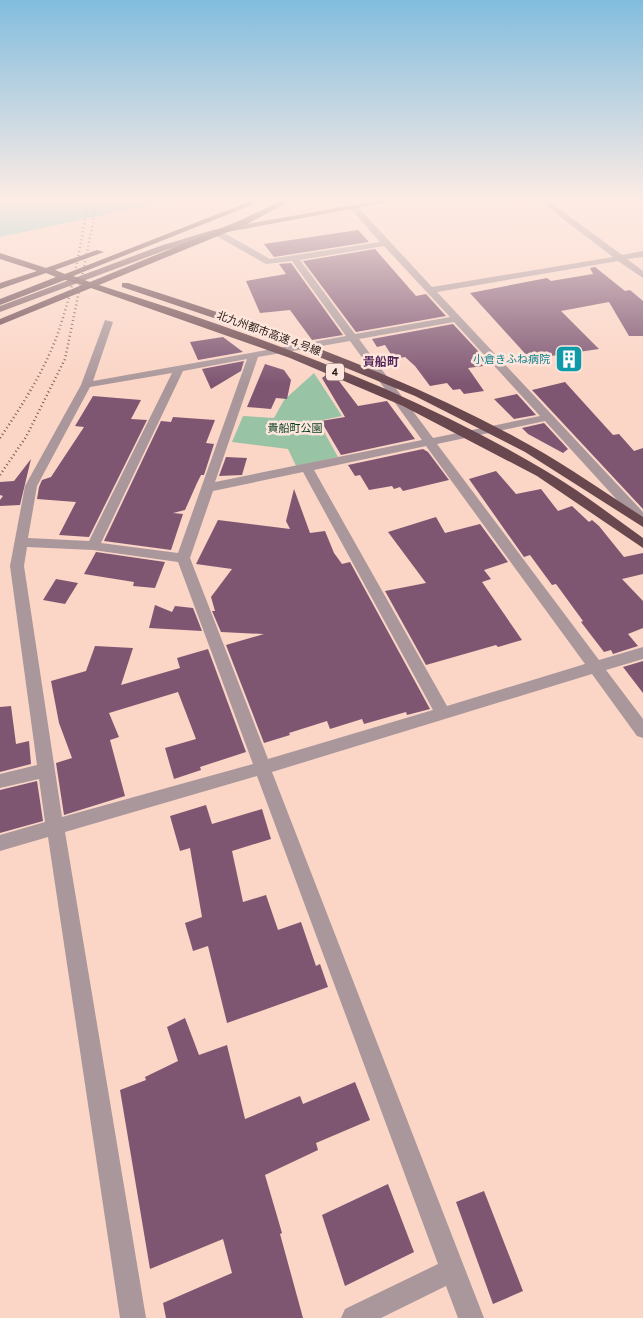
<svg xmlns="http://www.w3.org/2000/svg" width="643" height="1318" viewBox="0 0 643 1318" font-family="Quicksand,'Noto Sans JP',sans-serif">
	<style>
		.green { fill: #98c3a5 }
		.water { fill: #89cbce }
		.building { fill: #7e5672 }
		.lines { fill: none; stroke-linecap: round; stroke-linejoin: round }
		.minor { fill: #a9979b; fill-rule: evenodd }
		.major { fill: #7b5c63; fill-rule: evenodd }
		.highway { fill: #69474f; fill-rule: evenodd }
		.rail { stroke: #745e55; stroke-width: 2.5; stroke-dasharray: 1 3; stroke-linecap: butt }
		.labels { text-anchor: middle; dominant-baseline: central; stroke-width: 5; stroke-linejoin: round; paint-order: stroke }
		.far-street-label { font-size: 11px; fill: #291c17; stroke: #fee6dd }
		.far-culture-label { font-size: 11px; fill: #0d838f; stroke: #fee6dd; text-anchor: end }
		.shield { fill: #fee6dd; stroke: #695952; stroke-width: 1 }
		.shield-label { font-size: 11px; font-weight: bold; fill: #291c17 }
		.far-park-label { font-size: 11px; fill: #033d20; stroke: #fee6dd }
		.far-quarter-label { font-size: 12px; font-weight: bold; fill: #55275a; stroke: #fee6dd }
	</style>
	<rect width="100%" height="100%" fill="#fbd5c6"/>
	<path class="green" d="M314 373 342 416 318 421 338 457 296 466 288 449 232 442 243 416 274 418 284 400Z"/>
	<path class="water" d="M0 199H191L165 202 0 237Z"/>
	<g class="building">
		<path d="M358 230 369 242 274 257 264 244Z"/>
		<path d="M375 249 416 296 426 294 446 316 356 332 303 261Z"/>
		<path d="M291 263 343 335 312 340 290 310 260 313 246 281 286 274 279 264Z"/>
		<path d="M595 267 625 291 630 290 643 301V336H629L609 302 561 311 599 349 530 359 470 293 547 278 551 281 593 274 590 268Z"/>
		<path d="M453 324 491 365 468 368 484 391 464 394 460 389 453 390 447 383 430 386 415 366 405 357 394 359 385 345 377 347 372 339Z"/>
		<path d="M223 337 243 352 198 360 190 342Z"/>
		<path d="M244 361 241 371 211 389 202 369Z"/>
		<path d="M265 364 284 370 291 380 287 399 276 398 271 409 247 407Z"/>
		<path d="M326 375 339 381 358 406 387 401 415 439 341 455 321 421 345 417 322 378Z"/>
		<path d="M565 382 613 435 619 434 634 451 643 448V509L532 390Z"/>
		<path d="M517 394 536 415 514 419 494 399Z"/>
		<path d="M93 396 141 400 131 419 147 420 89 537 59 535 76 502 37 499 39 487 42 480 51 477 84 427 75 426Z"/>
		<path d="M173 417 215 420 206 443 214 444 204 475H201L197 483 185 510 173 513 183 514 171 550 104 541 161 421 171 422Z"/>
		<path d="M544 423 568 449 563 453 528 434 522 428Z"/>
		<path d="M423 449 428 452 449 480 403 491 400 487 394 489 392 486 369 490 360 475 355 476 348 465Z"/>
		<path d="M226 457 247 458 242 475 219 476Z"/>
		<path d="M31 459 20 505 0 506V500L3 496 0 495V482L14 481Z"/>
		<path d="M496 471 516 494 541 489 558 511 572 506 589 522 592 520 599 526 624 557 643 553V574L622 579 643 601V628L628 634 638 646 613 654 611 650 604 652 581 622 583 621 556 584 552 585 530 555 524 557 469 479Z"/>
		<path d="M294 489 310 533 325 531 334 553 342 564 350 562 430 709 407 715 406 712 364 724 362 719 330 729 327 721 289 733 290 735 264 743 226 645 264 634 221 632 212 611H215L211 597 232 569 196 564 218 520 290 529 286 521Z"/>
		<path d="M436 517 445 533 480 524 508 562 484 570 491 579 482 582 522 640 498 647 496 645 426 665 385 591 426 583 388 532Z"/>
		<path d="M96 552 165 562 155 588 133 586 134 582 84 574Z"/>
		<path d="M56 579 78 583 65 604 43 600Z"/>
		<path d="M155 605 172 612 175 606 193 608 202 631 149 628Z"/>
		<path d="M95 646 133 648 121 685 180 668 177 658 208 649 246 752 200 767 201 770 174 779 165 748 196 739 178 692 109 713 119 737 110 740 125 796 64 815 56 763 72 758 59 723 51 681 86 671Z"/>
		<path d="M643 661V693L623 667Z"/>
		<path d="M11 706 16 744 29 741 31 764 0 772V707Z"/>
		<path d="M37 781 43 821 0 833V790Z"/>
		<path d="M206 805 212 824 262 809 271 839 232 851 243 902 266 895 278 930 301 922 316 966 320 964 328 987 227 1023 208 946 193 951 185 923 202 917 190 848 180 851 170 816Z"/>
		<path d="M185 1018 199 1055 227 1045 245 1119 300 1096 303 1104 355 1082 370 1120 316 1143 318 1150 265 1175 282 1233 280 1234 303 1318H166L163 1303 232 1273 223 1239 150 1269 120 1090 146 1080 145 1077 178 1061 167 1027Z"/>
		<path d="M388 1184 414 1252 345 1286 322 1215Z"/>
		<path d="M484 1191 523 1291 493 1304 456 1202Z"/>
	</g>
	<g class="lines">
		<path class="minor" d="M537 199H546L622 255 643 251V257L627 259 643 271V278L618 261 437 292 643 512V524L638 523 545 421 437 444 599 660 643 647V659L606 670 643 719V738L637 736 592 674 272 772 484 1318H458L446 1286 381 1318H341L345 1309 438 1264 257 776 65 832 146 1318H120L48 837 0 851V835L45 822 39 779 0 788V774L37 765 10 566 25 486 81 385 105 320 113 322 93 381 346 336 292 261 266 264 213 234V230H219L270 259 380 242 349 207 356 205 432 287 613 257ZM384 246 450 317 355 334 300 260ZM454 322 540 416 433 438 359 339ZM350 341 422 440 215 482 258 357ZM247 359 178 553 101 543 183 371ZM172 373 89 541 28 538 37 486 90 387ZM426 446 585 664 447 706 314 470ZM303 472 433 710 268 759 190 558 213 491ZM27 547 93 550 178 562 253 764 62 817 24 566Z"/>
		<path class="major" d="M387 199H404L217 234 166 250 0 312V306L160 246 213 230Z"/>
		<g class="highway">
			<path d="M256 199H267L73 276 90 282 241 220 285 199H295L247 224 99 285C253 334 407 388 546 471 580 491 611 515 643 538V548L537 476 403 406 290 358 91 288 0 325V319L82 285 65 280 0 305V299L56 277 46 273 0 289V283L37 271 0 259V253L46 268 97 250 104 252 55 270 65 274Z"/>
			<path d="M122 283H128C261 325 392 371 515 437 559 460 601 490 643 517V527L525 452 415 396 270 337 122 287Z"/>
		</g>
		<g class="rail">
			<path d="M0 438C21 407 41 376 55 341 72 296 81 246 88 199"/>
			<path d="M0 475 26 437 65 359 98 199"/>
		</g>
	</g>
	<linearGradient id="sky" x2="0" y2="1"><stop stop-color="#82bdde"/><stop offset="0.52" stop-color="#fdece5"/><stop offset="1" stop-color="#fdece5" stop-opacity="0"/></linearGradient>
	<rect width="643" height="384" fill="url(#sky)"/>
	<defs>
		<g id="building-square" transform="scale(1.4375)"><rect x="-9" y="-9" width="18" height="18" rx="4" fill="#0f9aa8" stroke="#fee6dd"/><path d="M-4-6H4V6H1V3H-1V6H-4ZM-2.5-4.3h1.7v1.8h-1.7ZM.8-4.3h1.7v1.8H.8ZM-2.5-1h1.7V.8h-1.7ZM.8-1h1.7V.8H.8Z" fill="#fff"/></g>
	</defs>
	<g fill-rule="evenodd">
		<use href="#building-square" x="569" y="359"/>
	</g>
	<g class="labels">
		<g class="far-street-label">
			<text transform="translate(269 333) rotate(20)">北九州都市高速４号線</text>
		</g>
		<g class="far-culture-label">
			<text x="550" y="359">小倉きふね病院</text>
		</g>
		<rect class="shield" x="326" y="363.5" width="18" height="17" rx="4"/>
		<g class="shield-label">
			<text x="335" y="372">4</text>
		</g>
		<g class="far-park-label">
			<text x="295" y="428">貴船町公園</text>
		</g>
		<g class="far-quarter-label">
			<text x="381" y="361">貴船町</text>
		</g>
	</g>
</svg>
